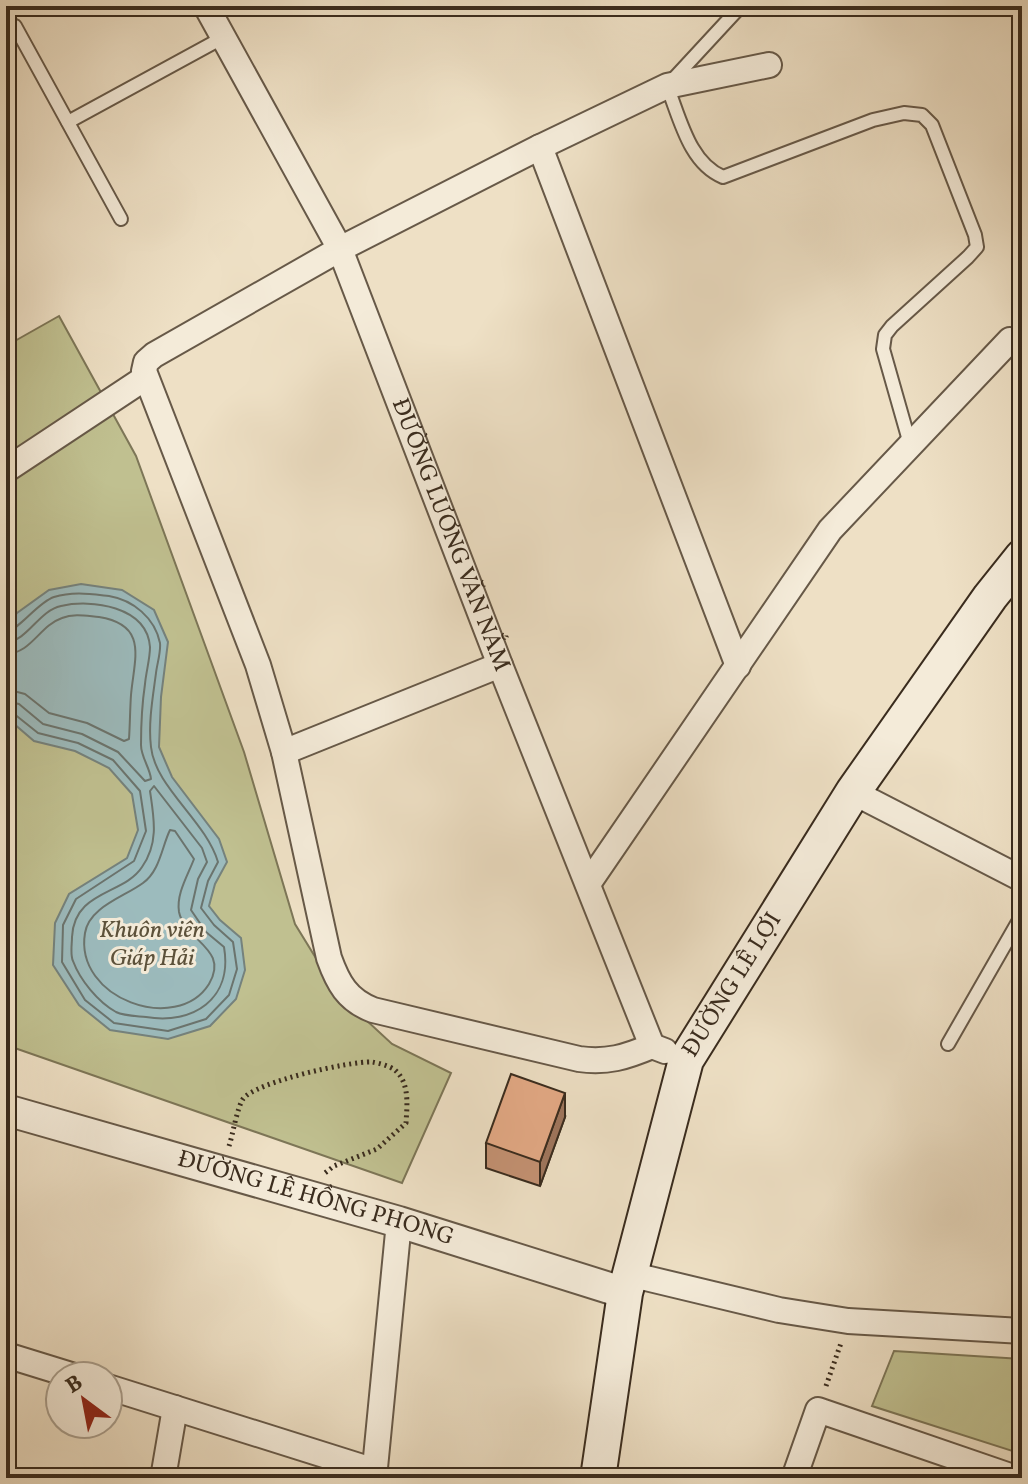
<svg xmlns="http://www.w3.org/2000/svg" width="1028" height="1484" viewBox="0 0 1028 1484" font-family="Vollkorn,serif">
	<style>
		.green { fill: #c0c090; stroke: #7d7657; stroke-width: 2 }
		.water { fill: #9cbbbd; stroke: #75827d; stroke-width: 2 }
		.lines { fill: none; stroke-linecap: round; stroke-linejoin: round }
		.shore { stroke: #6b746e; stroke-width: 2 }
		.service-casing { stroke: #675948; stroke-width: 16 }
		.minor-casing { stroke: #675948; stroke-width: 28 }
		.tertiary-casing { stroke: #675948; stroke-width: 34 }
		.secondary-casing { stroke: #3a2c1e; stroke-width: 38 }
		.path { stroke: #3a2c1e; stroke-width: 5; stroke-dasharray: 2 4; stroke-linecap: butt }
		.service { stroke: #f4ebd9; stroke-width: 12 }
		.minor { stroke: #f4ebd9; stroke-width: 24 }
		.tertiary { stroke: #f4ebd9; stroke-width: 30 }
		.secondary { stroke: #f4ebd9; stroke-width: 34 }
		.wall { fill: #c39172; stroke: #3a2c1e; stroke-width: 2 }
		.shaded-wall { fill: #9f765d; stroke: #3a2c1e; stroke-width: 2 }
		.building { fill: #e3a985; stroke: #3a2c1e; stroke-width: 2 }
		.labels { text-anchor: middle; dominant-baseline: central; stroke-width: 6; stroke-linejoin: round; paint-order: stroke }
		.street-label { font-size: 24px; fill: #3a2c1e; stroke: #f4ebd9 }
		.park-label { font-size: 24px; font-style: italic; fill: #5c513a; stroke: #f4ebd9 }
	</style>
	<rect width="100%" height="100%" fill="#eee0c5"/>
	<filter id="stains"><feTurbulence type="fractalNoise" baseFrequency=".0025" numOctaves="4"/><feColorMatrix values="0 0 0 0 .2 0 0 0 0 .09 0 0 0 0 .02 0 0 0 .5 -.17"/></filter>
	<radialGradient id="worn" r=".72"><stop offset=".6" stop-color="#630" stop-opacity="0"/><stop offset="1" stop-color="#630" stop-opacity=".3"/></radialGradient>
	<g class="green">
		<path d="M59 316 136 456 244 752 295 924 338 994 392 1044 451 1073 402 1183 6 1045V983L10 925 6 900V346Z"/>
		<path d="M894 1351 1022 1359V1454L872 1406Z"/>
	</g>
	<path class="water" d="M81 584 122 590 154 610 168 642 161 697 159 747 172 777 219 839 227 862 215 884 209 906 220 920 241 938 245 970 236 999 210 1026 168 1039 110 1030 79 1005 53 965 55 923 69 894 127 858 138 830 132 794 109 768 75 751 34 741 6 717V628L17 613 49 590Z"/>
	<g class="lines">
		<g class="shore">
			<path d="M6 632C19 630 38 602 54 597 73 591 91 594 109 596 133 600 155 618 160 643 161 652 157 664 156 673 153 696 148 723 151 747 155 787 206 821 218 862L208 881 201 908 214 925 233 942 237 969 229 995 206 1019 168 1031 114 1023 85 1000 62 962 63 925 76 899 134 861 146 831 140 791 113 760 78 743 38 733 13 713 6 711"/>
			<path d="M6 642C28 641 38 611 61 606 91 599 147 606 150 647 150 659 146 672 145 684 142 704 141 725 141 745 141 757 150 768 151 779L145 781 118 752 82 734 43 724 19 704 6 701"/>
			<path d="M6 654C32 653 39 626 62 618 74 613 87 616 99 617 149 625 134 659 131 695 130 709 130 724 129 739L124 741 87 723 49 713 25 694 6 689"/>
			<path d="M154 786 202 848 207 862 198 879 191 910 206 932 224 947C233 999 193 1025 146 1017 137 1016 124 1016 116 1012 98 1002 80 980 73 961 70 955 72 944 72 937 74 890 124 895 142 867 159 843 154 818 150 791Z"/>
			<path d="M170 830 175 831 194 859C188 875 176 894 179 912 185 941 230 949 209 984 177 1035 74 999 85 933 89 907 124 897 143 883 160 871 162 846 170 830Z"/>
		</g>
		<g class="service-casing">
			<g id="service">
				<path d="M741 6 667 86C680 118 689 163 723 177L873 120 904 113 922 115 932 125 975 235 977 247 968 257 892 326 885 335 883 349 910 444"/>
				<path d="M15 26 121 219"/>
				<path d="M68 122 224 37"/>
				<path d="M948 1044 1022 915"/>
			</g>
		</g>
		<g class="minor-casing">
			<g id="minor">
				<path id="s1" d="M206 6 340 249 500 665 652 1046 665 1051"/>
				<path d="M540 147 738 666"/>
				<path d="M6 470 145 378"/>
				<path d="M284 752 500 665"/>
				<path d="M853 792 1022 879"/>
				<path d="M588 884 830 530 1010 340"/>
				<path d="M652 1046C626 1057 607 1063 579 1059L373 1010C347 1000 338 983 329 958L284 752 258 665 144 371 146 362 154 355 340 249 540 147 667 86 769 65"/>
				<path d="M629 1274 779 1310 848 1321 1022 1331"/>
				<path d="M6 1355 74 1376"/>
				<path d="M108 1387 375 1471"/>
				<path d="M163 1478 175 1408"/>
				<path d="M374 1478 399 1222"/>
				<path d="M794 1478 818 1410 1016 1478"/>
			</g>
		</g>
		<g class="tertiary-casing">
			<g id="tertiary">
				<path id="s2" d="M6 1110 399 1222 625 1293"/>
			</g>
		</g>
		<g class="secondary-casing">
			<g id="secondary">
				<path id="s3" d="M598 1478 625 1293 686 1060 853 792 990 597 1022 557"/>
			</g>
		</g>
		<g class="path">
			<path d="M229 1146C233 1134 237 1108 243 1099 255 1082 350 1061 372 1062 378 1063 390 1066 395 1070 410 1083 407 1106 406 1123L377 1149 334 1166 325 1173"/>
			<path d="M826 1386 841 1343"/>
		</g>
		<use href="#service" class="service"/>
		<use href="#minor" class="minor"/>
		<use href="#tertiary" class="tertiary"/>
		<use href="#secondary" class="secondary"/>
	</g>
	<path class="wall" d="M565 1117 540 1186 486 1168V1143Z"/>
	<path class="shaded-wall" d="M565 1093V1117L540 1186V1162Z"/>
	<path class="building" d="M511 1074 565 1093 540 1162 486 1143Z"/>
	<g class="labels">
		<g class="street-label">
			<text stroke="none"><textPath href="#s1" startOffset="584">ĐƯỜNG LƯƠNG VĂN NẮM</textPath></text>
			<text stroke="none"><textPath href="#s3" startOffset="516">ĐƯỜNG LÊ LỢI</textPath></text>
			<text stroke="none"><textPath href="#s2" startOffset="322">ĐƯỜNG LÊ HỒNG PHONG</textPath></text>
		</g>
		<g class="park-label">
			<text x="152" y="931">Khuôn viên<tspan x="152" dy="28">Giáp Hải</tspan></text>
		</g>
	</g>
	<rect width="1028" height="1484" fill="none" stroke="#eee0c5" stroke-width="32"/>
	<rect x="8" y="8" width="1012" height="1468" fill="none" stroke="#3a2c1e" stroke-width="4"/>
	<rect x="16" y="16" width="996" height="1452" fill="none" stroke="#3a2c1e" stroke-width="2"/>
	<g transform="translate(84 1400) rotate(328)"><circle r="38" fill="#f4ebd9" stroke="#aa9f8e" stroke-width="2"/>
	<path d="M0-6L14 30L0 20L-14 30Z" fill="#8f2418"/>
	<text y="-12" font-size="22" font-weight="bold" text-anchor="middle" fill="#3a2c1e">B</text>
	</g>
	<rect width="100%" height="100%" filter="url(#stains)"/>
	<rect width="100%" height="100%" fill="url(#worn)"/>
</svg>
